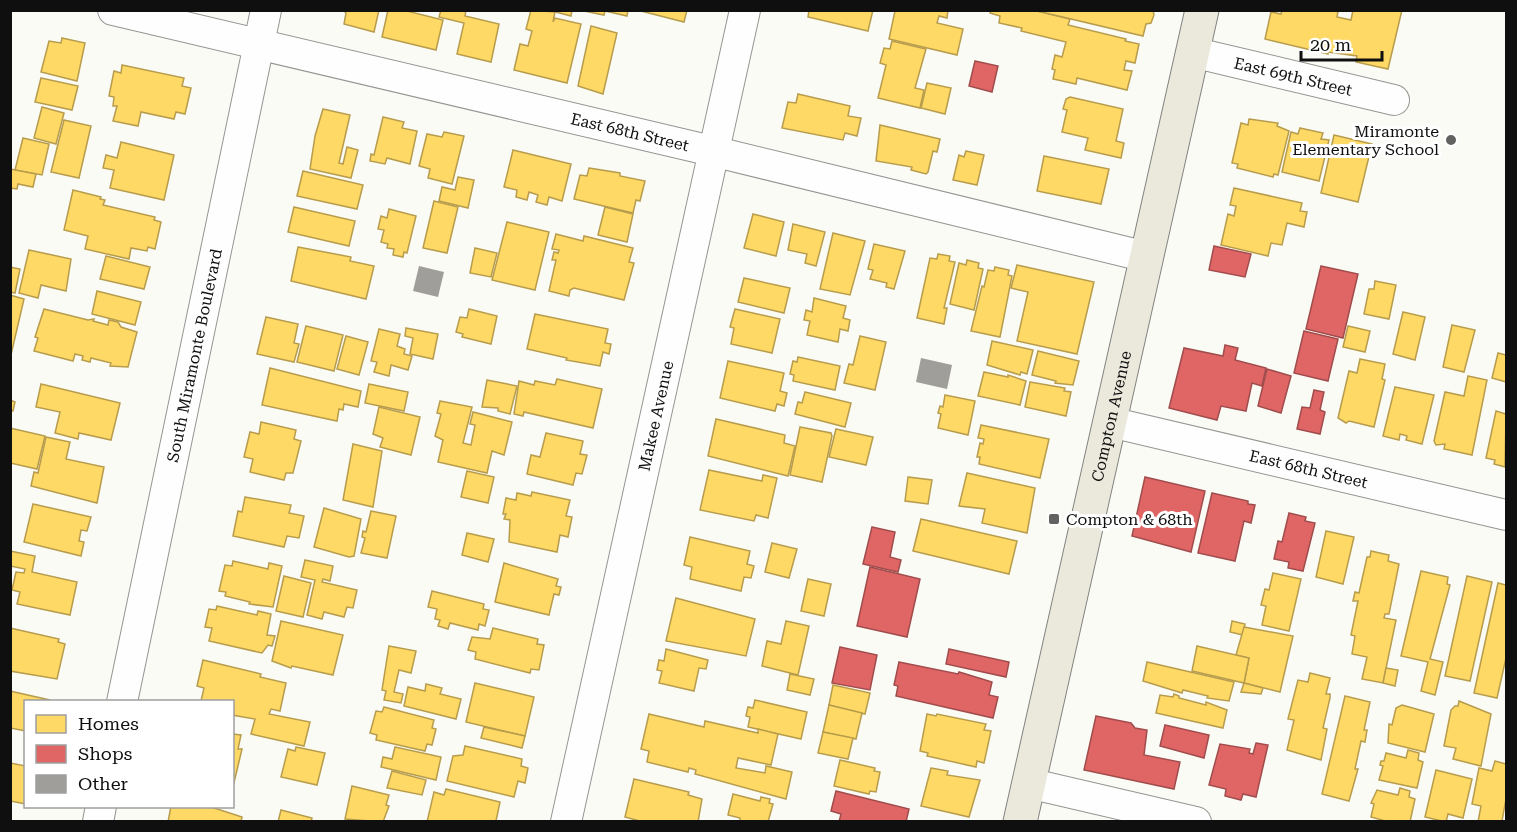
<svg xmlns="http://www.w3.org/2000/svg" width="1517" height="832" viewBox="0 0 1517 832" font-family="'Roboto Serif',serif">
	<style>
		.homes { fill: #ffd966; stroke: #b79c4c; stroke-width: 1.5 }
		.shops { fill: #e06666; stroke: #a14c4c; stroke-width: 1.5 }
		.building { fill: #9f9e9b }
		.lines { fill: none; stroke-linecap: round; stroke-linejoin: round }
		.minor-casing { stroke: #959593; stroke-width: 32 }
		.major-casing { stroke: #838380; stroke-width: 35 }
		.minor { stroke: #fefefe; stroke-width: 30 }
		.major { stroke: #ebe9dc; stroke-width: 33 }
		.poi-dot { fill: #626260; stroke: #fff; stroke-width: 2 }
		.labels { text-anchor: middle; dominant-baseline: central; stroke-width: 6; stroke-linejoin: round; paint-order: stroke }
		.street-label { font-size: 16px; fill: #0f0f0f; stroke: #fff }
		.poi-label { font-size: 16px; fill: #0f0f0f; stroke: #fff; text-anchor: end }
	</style>
	<rect width="100%" height="100%" fill="#fbfbf6"/>
	<g class="homes">
		<path d="M343 10H379L374 32 344 24 346 13Z"/>
		<path d="M388 10H403L443 20 436 50 382 37Z"/>
		<path d="M441 10H466L465 16 499 24 491 62 457 54 464 23 439 17Z"/>
		<path d="M531 10 555 12 553 22 555 18 581 24 567 83 514 70 520 44 528 46 532 31 526 29Z"/>
		<path d="M548 10H572L571 16Z"/>
		<path d="M628 10 627 16 605 11 604 15 584 11Z"/>
		<path d="M637 10H687L684 22Z"/>
		<path d="M809 10H873L868 31 808 17Z"/>
		<path d="M893 10H948L947 18 939 16 937 23 963 29 957 55 889 39 895 11Z"/>
		<path d="M991 10H1033L1070 19 1068 25 1126 39 1125 41 1139 44 1135 63 1126 61 1124 70 1132 71 1127 90 1077 78 1076 84 1053 79 1055 70 1052 69 1055 55 1062 57 1066 42 1021 31 1022 28 999 23 1000 16 990 13Z"/>
		<path d="M1033 10H1153L1154 15 1151 23 1146 24 1143 36Z"/>
		<path d="M1282 10H1333L1338 12 1337 17 1351 20 1353 10H1402L1388 69 1356 62 1357 56 1328 52V54L1265 39 1271 12 1281 14Z"/>
		<path d="M591 26 617 33 603 94 578 86Z"/>
		<path d="M62 38 85 43 77 81 41 72 49 41 61 43Z"/>
		<path d="M892 41 926 49 915 88 924 90 920 108 878 98 886 65 880 63 884 48 890 49Z"/>
		<path d="M122 65 184 78 182 86 191 88 185 114 176 112 174 119 141 112 138 126 113 121 117 106H113L114 97 109 96 114 71 121 73Z"/>
		<path d="M41 78 78 86 72 110 35 102Z"/>
		<path d="M927 83 951 88 945 114 921 108Z"/>
		<path d="M798 94 850 106 848 116 861 118 857 136 845 133 843 140 782 128 788 102 796 103Z"/>
		<path d="M1070 97 1123 109 1116 141 1124 143 1121 158 1085 150 1088 138 1062 132 1067 110 1063 109 1066 99Z"/>
		<path d="M42 107 64 113 56 144 34 138Z"/>
		<path d="M323 109 350 115 339 163 343 164 347 147 358 150 351 178 310 169 315 136Z"/>
		<path d="M383 117 404 122 402 128 417 131 410 164 387 158 385 164 370 161 371 154 374 155Z"/>
		<path d="M1249 119 1278 123 1277 126 1289 131 1278 175 1274 174 1273 177 1237 168 1238 164 1232 163 1241 123 1248 125Z"/>
		<path d="M64 120 91 126 79 178 51 172Z"/>
		<path d="M880 125 940 139 937 152 933 151 928 172 926 174 911 170 912 167 876 161Z"/>
		<path d="M1300 128 1323 133 1321 139 1329 140 1319 181 1282 172 1291 132 1298 134Z"/>
		<path d="M444 132 464 136 452 184 428 178 430 169 419 166 427 134 442 137Z"/>
		<path d="M1334 135 1372 144 1358 202 1321 193Z"/>
		<path d="M23 138 49 144 42 175 15 170Z"/>
		<path d="M121 142 174 155 164 200 110 188 114 170 103 168 106 155 117 158Z"/>
		<path d="M513 150 571 164 562 201 549 197 547 205 536 202 538 195 529 192 527 200 516 197 517 190 504 187Z"/>
		<path d="M966 151 984 155 977 185 953 180 959 155 964 157Z"/>
		<path d="M1044 156 1109 169 1101 204 1037 191Z"/>
		<path d="M589 168 620 173V176L645 181 640 201 636 200 633 213 574 199 580 175 587 176Z"/>
		<path d="M10 169 36 174 33 187 18 184 17 189 10 188Z"/>
		<path d="M303 171 363 185 357 209 297 196Z"/>
		<path d="M458 177 474 180 468 208 439 201 442 187 455 190Z"/>
		<path d="M1234 188 1302 203 1300 211 1307 212 1304 227 1287 223 1282 245 1271 243 1268 256 1221 245 1228 214 1234 216 1236 206 1230 205Z"/>
		<path d="M73 190 101 197 100 199 105 200 103 205 155 217 154 220 161 222 155 249 148 247 147 251 131 248 129 259 85 249 88 236 64 230Z"/>
		<path d="M434 201 458 207 447 253 423 248Z"/>
		<path d="M294 207 355 221 349 246 288 232Z"/>
		<path d="M605 207 633 214 627 242 598 235Z"/>
		<path d="M389 209 416 216 407 253 404 252 403 257 393 255 394 249 387 248 388 244 381 242 384 230 378 229 381 216 387 218Z"/>
		<path d="M753 214 784 222 776 256 744 248Z"/>
		<path d="M507 222 549 232 535 290 492 280Z"/>
		<path d="M793 224 825 232 816 266 805 263 807 254 788 250Z"/>
		<path d="M833 233 865 241 850 295 820 289Z"/>
		<path d="M556 234 583 241 584 236 633 248 629 262 634 263 624 300 574 288 570 290 569 296 549 291 556 260H552L554 252 558 253 559 250 552 249Z"/>
		<path d="M874 244 905 251 894 289 886 287 887 283 870 279 873 270 868 269Z"/>
		<path d="M298 247 351 257 350 261 374 266 366 299 291 281Z"/>
		<path d="M475 248 497 253 491 277 470 273Z"/>
		<path d="M29 250 71 259 66 291 41 285 38 298 19 293Z"/>
		<path d="M938 254 950 256 949 261 955 262 944 308H947L944 324 917 318 930 258 937 259Z"/>
		<path d="M106 256 150 267 144 289 100 279Z"/>
		<path d="M967 260 979 263 978 268 983 269 974 310 950 304 959 263 966 265Z"/>
		<path d="M1017 265 1094 282 1077 354 1017 341 1028 292 1011 288Z"/>
		<path d="M10 267 20 269 15 293 10 292Z"/>
		<path d="M995 267 1009 270 1008 275 1012 276 1000 337 971 331 982 286 984 287 988 270 994 271Z"/>
		<path d="M744 278 790 288 784 313 738 302Z"/>
		<path d="M1375 281 1396 285 1389 319 1364 314 1369 289H1374Z"/>
		<path d="M97 291 141 302 135 325 92 314Z"/>
		<path d="M10 295 24 299 10 359Z"/>
		<path d="M814 298 846 306 843 318 850 320 848 331 840 329 838 342 807 335 810 321 804 320 806 310 812 312Z"/>
		<path d="M44 309 88 320 94 319 93 321 108 325 109 320 118 322 121 327 137 332 128 367 110 366 111 363 91 358 90 362 82 360 83 356 75 354 73 361 34 351 38 338 35 337Z"/>
		<path d="M469 309 497 316 491 344 462 337 463 334 456 332 460 317 467 318Z"/>
		<path d="M735 309 780 319 772 353 731 344 734 328 730 327Z"/>
		<path d="M1403 312 1425 317 1415 360 1393 354Z"/>
		<path d="M535 314 608 329 605 343 611 344 609 354 603 352 600 366 566 360 567 358 527 349Z"/>
		<path d="M266 317 298 324 294 343 299 344 294 362 257 354Z"/>
		<path d="M1452 325 1475 330 1464 372 1443 367Z"/>
		<path d="M306 326 343 335 334 371 297 362Z"/>
		<path d="M1348 326 1370 331 1365 352 1343 347Z"/>
		<path d="M406 328 438 334 433 359 410 354 413 338 405 336Z"/>
		<path d="M379 329 400 334 397 346 405 349 404 354 412 356 408 370 391 365 389 376 374 372 377 362 371 361Z"/>
		<path d="M346 336 368 342 359 375 337 369Z"/>
		<path d="M860 336 886 342 875 390 844 383 849 364 853 365Z"/>
		<path d="M992 341 1033 350 1027 374 1021 372 1020 375 987 365Z"/>
		<path d="M1038 351 1079 361 1073 385 1055 383 1056 381 1032 375Z"/>
		<path d="M1498 353 1506 355V382L1492 378Z"/>
		<path d="M798 357 840 366 835 390 793 381 794 375 790 374 793 361 797 362Z"/>
		<path d="M1360 359 1385 364 1382 379 1385 380 1374 427 1349 421 1346 423 1338 418 1349 371 1357 373Z"/>
		<path d="M728 361 784 373 780 391 787 393 784 406 777 404 775 411 720 398Z"/>
		<path d="M270 368 361 391 358 407 344 404 343 410 339 409 337 421 262 405Z"/>
		<path d="M984 372 1008 377V375L1026 381 1020 405 978 396Z"/>
		<path d="M1468 376 1487 380 1472 455 1444 449 1445 444 1436 445 1434 441 1445 392 1464 396Z"/>
		<path d="M557 379 602 389 593 428 524 412 523 416 514 414 519 381 534 385 535 381 555 385Z"/>
		<path d="M487 380 517 386 510 414 498 411V408L482 407Z"/>
		<path d="M1030 382 1065 388 1064 391 1071 392 1066 416 1025 407Z"/>
		<path d="M41 384 120 403 111 440 79 433 78 439 55 433 60 412 36 407Z"/>
		<path d="M369 384 408 392 404 411 365 403Z"/>
		<path d="M1395 387 1434 395 1422 444 1406 440 1407 436 1400 434 1399 440 1383 436Z"/>
		<path d="M805 392 851 403 845 427 795 414 798 402 802 403Z"/>
		<path d="M945 395 975 401 968 435 938 428 941 414 938 413 940 406 943 407Z"/>
		<path d="M10 400 15 402 13 411H10Z"/>
		<path d="M440 401 472 407 463 443 471 445 475 425 470 424 473 412 512 422 504 455 492 451 487 473 438 462 443 440 435 436 441 414 437 413Z"/>
		<path d="M379 407 420 417 411 455 380 447 383 438 373 434Z"/>
		<path d="M1496 411 1506 414 1505 467 1494 464 1495 460 1486 458Z"/>
		<path d="M716 419 785 435 784 443 795 446 788 476 708 456Z"/>
		<path d="M261 422 296 430 294 439 301 441 293 473H286L284 480 250 472 253 459 244 457 250 432 259 434Z"/>
		<path d="M981 425 1049 439 1040 478 979 464 980 457H977L980 443 983 444 984 439 978 438Z"/>
		<path d="M800 427 831 433 832 436 822 482 790 475Z"/>
		<path d="M10 428 45 436 37 469 10 463Z"/>
		<path d="M836 429 873 437 866 465 829 457Z"/>
		<path d="M546 433 583 441 580 454 587 455 582 474 576 473 573 485 527 474 531 455 540 457Z"/>
		<path d="M46 437 70 442 66 459 104 467 97 503 31 486 34 472 38 473Z"/>
		<path d="M353 444 382 451 373 507 343 500Z"/>
		<path d="M709 470 762 481 763 475 777 478 768 518 756 515 754 521 700 510Z"/>
		<path d="M467 471 494 477 488 503 461 497Z"/>
		<path d="M967 473 1035 488 1027 533 982 523 985 509 959 506Z"/>
		<path d="M908 477 932 480 928 504 905 501Z"/>
		<path d="M532 492 570 500 566 516 572 517 568 537 560 535 557 552 509 542 510 520 504 519 506 514H503L506 498 516 500 517 493 531 496Z"/>
		<path d="M245 497 291 505 289 513 304 516 299 538 287 536 284 547 233 536 238 511 242 512Z"/>
		<path d="M33 504 91 517 87 531 81 530 79 541 84 542 81 556 24 542Z"/>
		<path d="M324 508 361 519 354 556 349 557 314 547Z"/>
		<path d="M371 511 396 516 387 558 361 553 365 538 362 537 363 531 366 532Z"/>
		<path d="M921 519 1017 541 1009 574 913 551Z"/>
		<path d="M1326 531 1354 537 1343 584 1316 577Z"/>
		<path d="M467 533 494 539 488 562 462 555Z"/>
		<path d="M690 537 750 551 747 564 754 566 751 578 744 577 741 591 690 579 692 567 684 565Z"/>
		<path d="M772 543 797 549 789 578 765 572Z"/>
		<path d="M10 551 35 556 32 572 77 582 70 615 17 604 20 592 12 590 16 572 24 573 25 569 10 566Z"/>
		<path d="M1371 551 1389 555 1388 561 1399 564 1389 614H1385L1384 618 1396 620 1383 683 1362 679 1367 657 1352 654 1355 636 1351 635 1358 601H1353L1355 592 1359 593 1367 557H1370Z"/>
		<path d="M305 560 333 566 330 581 323 579 322 582 357 590 353 608 347 607 344 617 324 612 322 619 307 615 315 580 301 577Z"/>
		<path d="M233 561 268 569 269 563 282 566 273 607 249 604 250 602 225 596 226 592 219 591 225 565 232 566Z"/>
		<path d="M504 563 558 579 556 586 561 587 559 595 554 594 549 615 495 602Z"/>
		<path d="M1421 571 1448 577 1447 584 1450 585 1430 659 1443 662 1435 695 1421 691 1428 662 1401 656Z"/>
		<path d="M1273 573 1301 579 1289 631 1262 625 1266 606 1261 605 1265 589 1269 590Z"/>
		<path d="M284 576 311 583 303 617 276 611Z"/>
		<path d="M1467 576 1492 582 1470 681 1445 676Z"/>
		<path d="M808 579 831 584 824 616 801 611Z"/>
		<path d="M1498 583 1506 585V658L1497 698 1474 693Z"/>
		<path d="M432 591 484 604 483 609 489 610 485 626 479 624 478 630 450 623 448 629 438 626 440 620 435 619 437 609 428 607Z"/>
		<path d="M676 598 755 619 746 656 666 641Z"/>
		<path d="M217 606 257 615 258 611 271 614 267 635 275 636 272 646 268 645 262 653 209 641 212 628 205 627 209 609 216 610Z"/>
		<path d="M281 621 343 635 333 675 292 666 291 668 272 661Z"/>
		<path d="M786 621 809 626 798 675 762 666 767 641 781 644Z"/>
		<path d="M1232 621 1245 624 1243 635 1230 632Z"/>
		<path d="M1244 627 1293 636 1280 692 1244 683 1249 658 1236 655Z"/>
		<path d="M10 628 59 639 58 642 65 644 57 679 10 671Z"/>
		<path d="M493 628 538 639 537 644 544 645 539 670 531 669 530 673 475 659 476 652 468 650 472 637 490 639Z"/>
		<path d="M389 646 416 651 411 673 399 670 394 692 403 694 401 703 384 700 386 691 382 690Z"/>
		<path d="M1197 646 1249 658 1244 683 1192 671Z"/>
		<path d="M666 649 708 660 706 669 699 668 694 691 659 683 662 671 657 670 659 660 664 661Z"/>
		<path d="M203 660 261 674 260 677 286 683 280 711 271 709 269 714 310 722 304 746 251 734 255 719 232 715V702L201 701 204 688 197 686Z"/>
		<path d="M1147 662 1234 682 1229 701 1207 698 1208 696 1183 690 1182 693 1143 681Z"/>
		<path d="M1386 668 1398 670 1395 686 1383 683Z"/>
		<path d="M1310 673 1330 678 1326 694H1330V698L1323 728 1327 729 1321 760 1287 750 1294 720 1288 719 1298 680 1308 682Z"/>
		<path d="M790 674 814 679 810 695 787 690Z"/>
		<path d="M475 683 534 697 525 736 466 722Z"/>
		<path d="M1244 683 1263 688 1261 694 1241 692Z"/>
		<path d="M426 684 442 688 440 694 461 699 456 719 404 706 408 687 425 691Z"/>
		<path d="M833 685 870 693 865 714 829 705Z"/>
		<path d="M10 691 50 700 26 702V731L10 728Z"/>
		<path d="M1174 694 1179 696V698L1206 705V702L1227 710 1223 728 1156 713 1160 695 1173 697Z"/>
		<path d="M1345 696 1370 702 1364 730H1367L1365 742 1361 741 1355 769H1358L1349 801 1322 794Z"/>
		<path d="M755 700 807 712 801 739 748 727 750 717 746 716 748 707 753 708Z"/>
		<path d="M1459 701 1491 714 1481 766 1453 759 1456 748 1444 746 1451 710 1455 706H1458Z"/>
		<path d="M829 705 862 713 856 739 823 732Z"/>
		<path d="M1402 705 1434 714 1425 752 1388 743 1389 724 1392 725 1396 708Z"/>
		<path d="M384 707 434 720 432 728 436 729 432 745 427 744 425 751 376 740 377 735 370 733 376 711 382 712Z"/>
		<path d="M649 714 704 727 705 721 758 733V729L778 734 771 765 738 758 736 768 765 773 766 766 792 772 786 799 695 774 696 770 689 768 688 772 647 762 649 751 641 749Z"/>
		<path d="M927 714 936 716 937 714 986 724 984 730 991 731 984 763 977 761 976 767 927 756 928 753 920 751Z"/>
		<path d="M484 727 525 736 522 748 481 738Z"/>
		<path d="M823 732 853 738 848 759 818 753Z"/>
		<path d="M232 734 241 735 238 749H242L232 791Z"/>
		<path d="M465 746 522 759 521 766 528 768 525 783 518 781 514 797 447 781 453 756 463 755Z"/>
		<path d="M296 747 325 753 317 785 281 777 288 749 295 751Z"/>
		<path d="M395 747 441 757 436 780 381 767 383 757 392 759Z"/>
		<path d="M1408 750 1419 753 1418 760 1423 762 1417 788 1379 780 1383 766 1380 765 1381 761H1384L1386 753 1406 758Z"/>
		<path d="M840 760 875 768 874 771 880 772 876 792 870 791 869 794 834 786Z"/>
		<path d="M1495 761 1506 764V799L1502 821 1478 822 1481 806 1472 804 1479 768 1492 771Z"/>
		<path d="M10 763 26 766V804L10 801Z"/>
		<path d="M931 768 948 771 947 775 980 780 969 817 921 806Z"/>
		<path d="M1436 770 1472 779 1463 818 1448 814 1446 822 1425 817Z"/>
		<path d="M392 771 426 780 422 795 387 788Z"/>
		<path d="M634 779 689 792 688 795 702 799 698 822H643L625 817Z"/>
		<path d="M352 786 389 795 386 805 389 806 383 822 345 819Z"/>
		<path d="M1400 788 1410 791 1409 797 1415 799 1410 822H1389L1371 817 1374 804 1371 803 1377 790 1398 795Z"/>
		<path d="M446 789 500 802 496 821 500 822H427L434 792 444 795Z"/>
		<path d="M733 794 760 801 761 797 770 799 769 803 773 804 768 822H740V818L728 815Z"/>
		<path d="M171 806H208L242 817 241 822H168Z"/>
		<path d="M281 810 312 818 311 822H278Z"/>
	</g>
	<g class="shops">
		<path d="M975 61 998 66 992 92 969 86Z"/>
		<path d="M1214 246 1251 254 1245 277 1209 270Z"/>
		<path d="M1321 266 1358 274 1343 338 1306 329Z"/>
		<path d="M1304 331 1338 339 1328 381 1294 373Z"/>
		<path d="M1225 345 1238 348 1235 360 1266 368 1262 386 1252 383 1246 411 1221 406 1217 420 1169 408 1184 348 1223 356Z"/>
		<path d="M1267 369 1291 376 1281 413 1258 406Z"/>
		<path d="M1314 390 1324 392 1320 410 1325 412 1320 434 1297 429 1302 407 1310 408Z"/>
		<path d="M1145 477 1205 491 1191 552 1132 536Z"/>
		<path d="M1212 493 1248 501V504L1255 505 1251 523 1244 521 1235 561 1198 553Z"/>
		<path d="M1289 513 1306 517 1305 521 1315 523 1303 571 1288 568 1289 562 1274 559 1278 541 1282 542Z"/>
		<path d="M872 527 895 532 890 557 901 560 898 572 863 564Z"/>
		<path d="M870 567 920 579 907 637 857 626Z"/>
		<path d="M840 647 877 655 870 690 832 683Z"/>
		<path d="M949 649 1009 662 1006 677 946 664Z"/>
		<path d="M899 662 958 674 959 672 992 682 989 695 998 697 993 718 896 696 898 686 894 685Z"/>
		<path d="M1096 716 1131 723 1135 728 1147 730 1144 755 1180 762 1174 789 1084 770Z"/>
		<path d="M1165 725 1209 735 1204 758 1160 746Z"/>
		<path d="M1256 743 1268 745 1256 797 1243 794 1241 800 1225 796 1226 789 1209 785 1220 744 1250 749 1249 753 1253 754Z"/>
		<path d="M836 791 909 809 906 822H839L841 814 831 811Z"/>
	</g>
	<g class="building">
		<path d="M419 266 444 272 438 297 413 291Z"/>
		<path d="M921 358 952 365 947 389 916 382Z"/>
	</g>
	<g class="lines">
		<g class="minor-casing">
			<g id="minor">
				<path id="s1" d="M113 10 712 151 1147 257"/>
				<path id="s2" d="M1192 52 1394 100"/>
				<path id="s3" d="M1110 422 1506 515"/>
				<path id="s4" d="M122 702 266 10"/>
				<path d="M1028 783 1196 822"/>
				<path d="M98 822 101 806"/>
				<path id="s5" d="M566 822 745 10"/>
			</g>
		</g>
		<g class="major-casing">
			<g id="major">
				<path id="s6" d="M1020 822 1202 10"/>
			</g>
		</g>
		<use href="#minor" class="minor"/>
		<use href="#major" class="major"/>
	</g>
	<g class="poi-dot">
		<circle cx="1451" cy="140" r="6"/>
		<rect x="1048" y="513" width="12" height="12" rx="3"/>
	</g>
	<g class="labels">
		<g class="street-label">
			<text stroke="none"><textPath href="#s2" startOffset="104">East 69th Street</textPath></text>
			<text stroke="none"><textPath href="#s1" startOffset="531">East 68th Street</textPath></text>
			<text stroke="none"><textPath href="#s4" startOffset="354">South Miramonte Boulevard</textPath></text>
			<text stroke="none"><textPath href="#s5" startOffset="416">Makee Avenue</textPath></text>
			<text stroke="none"><textPath href="#s6" startOffset="416">Compton Avenue</textPath></text>
			<text stroke="none"><textPath href="#s3" startOffset="204">East 68th Street</textPath></text>
		</g>
		<g class="poi-label">
			<text x="1439" y="131">Miramonte<tspan x="1439" dy="18">Elementary School</tspan></text>
			<text x="1066" y="519" text-anchor="start">Compton &amp; 68th</text>
		</g>
	</g>
	<rect width="1517" height="832" fill="none" stroke="#0f0f0f" stroke-width="24"/>
	<rect x="24" y="700" width="210" height="108" fill="#ffffff" stroke="#9f9f9f" stroke-width="1.5"/>
	<rect x="36" y="715" width="30" height="18" fill="#ffd966" stroke="#9f9f9f" stroke-width="1.5"/>
	<text x="78" y="730" font-size="18" fill="#0f0f0f">Homes</text>
	<rect x="36" y="745" width="30" height="18" fill="#e06666" stroke="#9f9f9f" stroke-width="1.5"/>
	<text x="78" y="760" font-size="18" fill="#0f0f0f">Shops</text>
	<rect x="36" y="775" width="30" height="18" fill="#9f9e9b" stroke="#9f9f9f" stroke-width="1.5"/>
	<text x="78" y="790" font-size="18" fill="#0f0f0f">Other</text>
	<path d="M1301 51v9h81v-9" fill="none" stroke="#0f0f0f" stroke-width="3"/>
	<text x="1310" y="51" font-size="18" fill="#0f0f0f" stroke="#ffffff" stroke-width="4.5" paint-order="stroke">20 m</text>
</svg>
